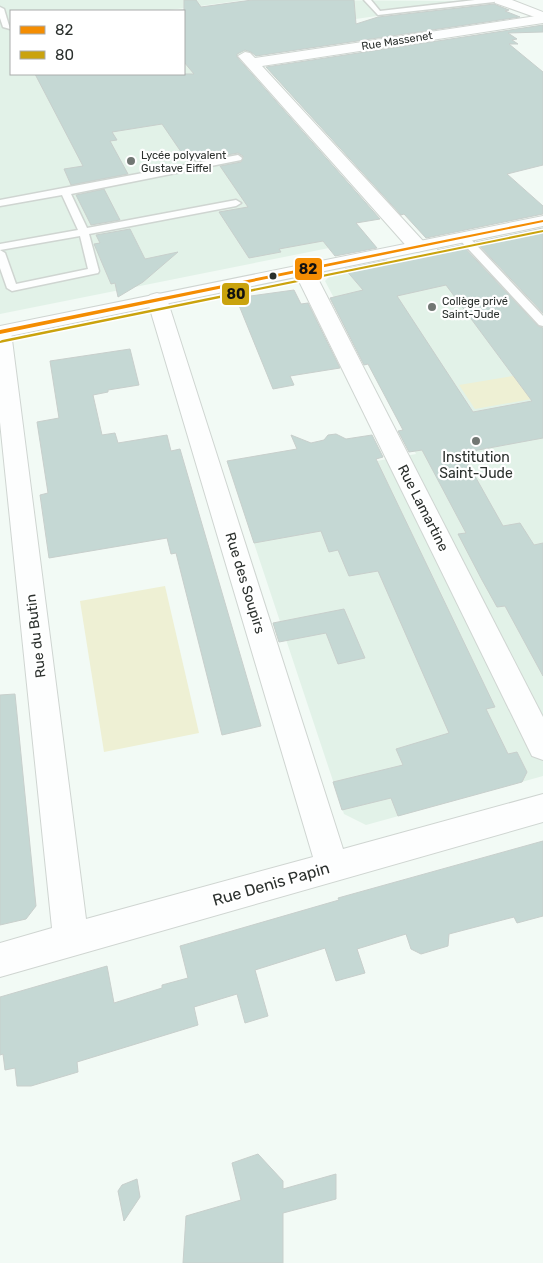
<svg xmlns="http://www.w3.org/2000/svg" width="543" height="1263" viewBox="0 0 543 1263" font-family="Rubik,sans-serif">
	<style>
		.built { fill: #e2f2e8 }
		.green { fill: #eef0d4 }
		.building { fill: #c5d8d4; stroke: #c8cfcc; fill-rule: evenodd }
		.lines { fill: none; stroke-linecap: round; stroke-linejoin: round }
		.lane-casing { stroke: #cfd5d1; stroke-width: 3 }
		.street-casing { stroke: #cfd5d1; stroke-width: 2 }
		.primary-casing { stroke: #cfd5d1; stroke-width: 2 }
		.lane { fill: #fdfefe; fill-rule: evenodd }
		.street { fill: #fdfefe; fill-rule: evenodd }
		.primary { fill: #fdfefe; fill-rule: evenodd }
		.bus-1-casing { stroke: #fff; stroke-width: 3 }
		.bus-2-casing { stroke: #fff; stroke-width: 3 }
		.bus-1 { fill: #f48d02; fill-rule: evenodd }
		.bus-2 { fill: #caa30e; fill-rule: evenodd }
		.poi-dot { fill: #717773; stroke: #fff; stroke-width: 2 }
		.bus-dot { fill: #2b302d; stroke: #fff; stroke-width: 2 }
		.labels { text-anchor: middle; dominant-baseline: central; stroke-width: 4.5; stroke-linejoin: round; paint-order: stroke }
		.far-street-label { font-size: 11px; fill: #2b302d; stroke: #fff }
		.far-poi-label { font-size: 11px; fill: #2b302d; stroke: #fff; text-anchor: start }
		.poi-label { font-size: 14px; fill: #2b302d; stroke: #fff }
		.street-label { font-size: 14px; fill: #2b302d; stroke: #fff }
		.near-street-label { font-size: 16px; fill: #2b302d; stroke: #fff }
		.line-badge { stroke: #fff; stroke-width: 2 }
		.pale-badge-label { font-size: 14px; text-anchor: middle; font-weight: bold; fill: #111 }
	</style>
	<rect width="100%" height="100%" fill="#f2faf5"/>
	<g class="built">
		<path d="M0 0H245L162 11H11V74H184V11H169L253 0 481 1 307 26 257 53 186 64 329 248 0 314Z"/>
		<path d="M464 249 543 348V776L366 825 344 814 235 486 416 454 325 281 329 277Z"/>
	</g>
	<g class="green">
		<path d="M537 372 543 397 475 409 459 385Z"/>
		<path d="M165 586 199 733 104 752 80 601Z"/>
	</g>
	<g class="building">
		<path d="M184 0H196L201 7 252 0H354L356 24 378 17 494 4 509 10 505 11 520 17 256 56 251 52 245 50 237 54V57L380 219 356 223 377 248 335 256 323 241 279 249 281 252 249 258 219 212 248 207 220 166 241 162 243 156 238 153 188 162 162 124 112 132 117 140 110 141 128 174 71 185 64 169 83 166 35 74H194L184 62Z"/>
		<path d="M543 25V32L508 33 517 39 512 40 518 44H509L543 72V165L507 174 543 206V214L426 238 404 214 401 215 266 67Z"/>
		<path d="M104 189 120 220 91 225 76 195Z"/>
		<path d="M543 228V313L476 242Z"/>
		<path d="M130 229 145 259 178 252 143 282 118 297 115 283 111 284 94 244 100 243 96 235Z"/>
		<path d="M462 245 538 326 543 328V438L462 453 503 526 520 523 534 545 543 543V676L505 606 497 607 482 580 458 534 466 533 422 450 409 452 398 431 403 430 368 364 364 365 330 298 363 290 345 269 387 260 391 264 440 254 437 250ZM446 285 469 316 532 401 473 412 397 296Z"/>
		<path d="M294 290 301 304 308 303 340 368 290 376 294 385 273 389 236 298Z"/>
		<path d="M130 349 139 385 108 390V392L93 395 102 435 115 433 118 443 167 435 171 451 180 449 261 726 222 735 176 553 171 554 167 538 49 558 40 495 48 493 37 422 59 418 50 361Z"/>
		<path d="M336 434 346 439 372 435 383 457 376 459 495 707 486 709 508 754 517 752 527 772 522 782 398 816 391 798 342 810 333 782 403 765 396 749 449 733 378 571 349 576 338 550 329 552 321 531 254 543 227 461 297 449 291 435 311 443 324 440 328 435Z"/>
		<path d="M344 609 365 658 338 664 326 633 279 642 273 623Z"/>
		<path d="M15 694 36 906 26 919 0 925V695Z"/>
		<path d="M543 841V916L517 923 514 917 449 934 448 946 421 954 411 949 406 934 357 949 365 973 336 981 325 948 255 970 268 1016 245 1023 237 994 194 1007 198 1025 77 1062 78 1072 31 1086H17L15 1068 5 1070 3 1054 0 1055V997L107 966 114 1003 162 988V985L188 978 180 946 339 900 338 898Z"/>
		<path d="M258 1154 283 1181V1189L336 1174V1199L283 1213V1263H183L186 1216 241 1200 232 1163Z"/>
		<path d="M137 1179 140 1197 124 1221 118 1191 122 1185Z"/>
	</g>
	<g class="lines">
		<g class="lane-casing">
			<g id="lane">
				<path d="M364 0H371L380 11 475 0H497L494 2 378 15Z"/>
				<path d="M0 7 4 9 10 29 3 27 0 18Z"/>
				<path d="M238 155 242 158 241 160 71 194 87 228 236 200 241 203 236 206 89 234 99 271 98 273 12 291 7 288 0 268V244L78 230 62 195 0 206V200ZM80 236 88 269 16 284 5 253 0 250Z"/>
				<path d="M463 234 467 235 543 316V326L539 325 459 239 458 237Z"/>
			</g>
		</g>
		<g class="street-casing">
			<g id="street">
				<path d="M543 15V23L262 66 424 242 426 246 424 250 417 252 410 250 238 56 245 52 250 53 255 58Z"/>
				<path d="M303 263 310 265 313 269 543 717V760L532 756 293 269 296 265Z"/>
				<path d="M157 293 164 295 167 299 343 849 543 794V822L0 977V943L52 928 0 422V326L8 328 11 332 86 919 313 857 147 299 150 295Z"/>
			</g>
		</g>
		<g class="primary-casing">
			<g id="primary">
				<path d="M494 0H512L543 12V20L495 3Z"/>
				<path d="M543 216V226L0 338V326Z"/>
			</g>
		</g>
		<use href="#lane" class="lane"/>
		<use href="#street" class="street"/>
		<use href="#primary" class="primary"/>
		<g class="bus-1-casing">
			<path id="bus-1" d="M543 220V222L0 334V330Z"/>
		</g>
		<g class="bus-2-casing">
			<path id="bus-2" d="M543 230V232L0 343V341L2 340Z"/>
		</g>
		<use href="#bus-1" class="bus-1"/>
		<use href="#bus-2" class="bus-2"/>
	</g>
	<g class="poi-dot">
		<circle cx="131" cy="161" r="5"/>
		<circle cx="432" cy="307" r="5"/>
		<circle cx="476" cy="441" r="5"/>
	</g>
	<circle class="bus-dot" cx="273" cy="276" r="4.5"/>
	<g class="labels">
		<g class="far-street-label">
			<text transform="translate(397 41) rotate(-9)">Rue Massenet</text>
		</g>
		<g class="far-poi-label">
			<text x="141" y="155">Lycée polyvalent<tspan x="141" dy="13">Gustave Eiffel</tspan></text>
			<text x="442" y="301">Collège privé<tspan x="442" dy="13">Saint-Jude</tspan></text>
		</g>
		<g class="poi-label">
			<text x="476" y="457">Institution<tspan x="476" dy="16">Saint-Jude</tspan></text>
		</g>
		<g class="street-label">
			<text transform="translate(423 508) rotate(63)">Rue Lamartine</text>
			<text transform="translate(245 583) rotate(73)">Rue des Soupirs</text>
			<text transform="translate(36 636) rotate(-97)">Rue du Butin</text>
		</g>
		<g class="near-street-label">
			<text transform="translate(271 884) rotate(-16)">Rue Denis Papin</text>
		</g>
	</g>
	<g class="line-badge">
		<rect x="294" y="257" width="29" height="24" rx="5" fill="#f48d02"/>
		<rect x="221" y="282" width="29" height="24" rx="5" fill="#caa30e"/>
	</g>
	<g class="pale-badge-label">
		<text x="308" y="274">82</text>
		<text x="236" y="299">80</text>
	</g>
	<rect x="10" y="10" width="175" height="65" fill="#ffffff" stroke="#aaacab"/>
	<rect x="20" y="26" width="25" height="8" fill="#f48d02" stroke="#aaacab"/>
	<text x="55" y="35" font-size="15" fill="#2b302d">82</text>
	<rect x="20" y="51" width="25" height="8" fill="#caa30e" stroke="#aaacab"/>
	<text x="55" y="60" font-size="15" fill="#2b302d">80</text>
</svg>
